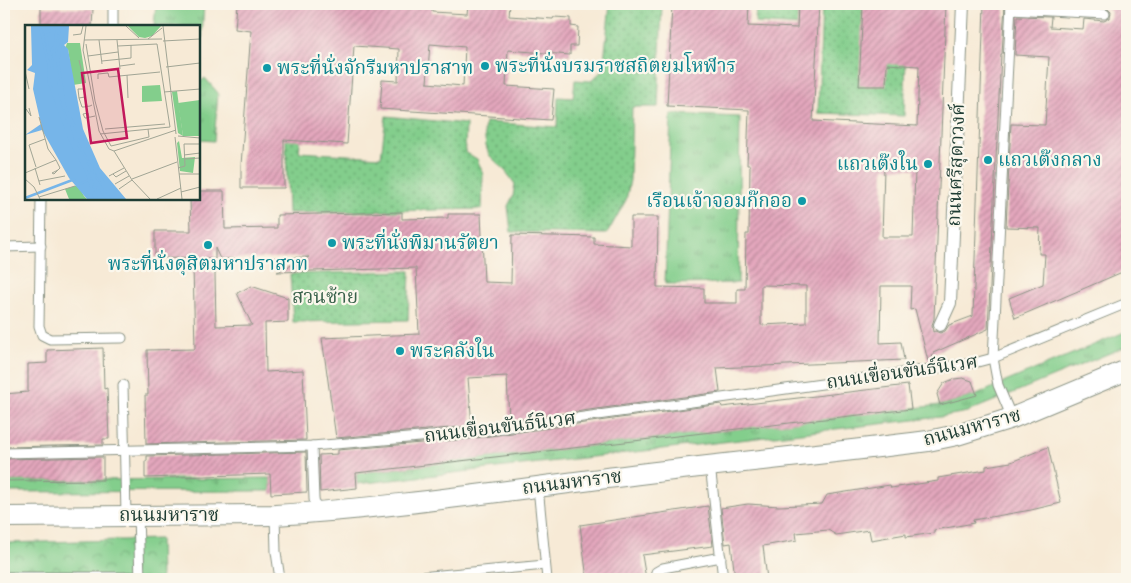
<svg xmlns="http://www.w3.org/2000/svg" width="1131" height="583" viewBox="0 0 1131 583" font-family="Cardo,'Noto Serif Thai',serif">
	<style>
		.grass { fill: url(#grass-tufts); stroke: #518660 }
		.park { fill: url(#park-crowns); stroke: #518660 }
		.garden { fill: url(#garden-dots); stroke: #518660 }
		.building { fill: url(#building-hatch); fill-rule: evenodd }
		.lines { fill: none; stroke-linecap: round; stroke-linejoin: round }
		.service-casing { stroke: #8b9485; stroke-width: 11 }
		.pedestrian-casing { stroke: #8b9485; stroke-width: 14 }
		.tertiary-casing { stroke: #8b9485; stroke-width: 22 }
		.service { stroke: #fff; stroke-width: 9 }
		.pedestrian { stroke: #fff; stroke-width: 12 }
		.tertiary { stroke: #fff; stroke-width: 20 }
		.culture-dot { fill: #0f9aa8; stroke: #fbf7ec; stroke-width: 2 }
		.labels { text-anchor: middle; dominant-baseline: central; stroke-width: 4.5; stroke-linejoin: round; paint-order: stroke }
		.culture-label { font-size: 19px; fill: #0d838f; stroke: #fbf7ec; text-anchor: start }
		.street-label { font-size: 19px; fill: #1f3d34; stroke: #fbf7ec }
		.park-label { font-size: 19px; fill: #38614a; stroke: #fbf7ec }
		.inset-river { fill: none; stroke: #76b5e9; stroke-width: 2.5 }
		.inset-road { fill: none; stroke: #a1a595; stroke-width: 1 }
		.view { fill: #c2185b; fill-opacity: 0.15; stroke: #c2185b; stroke-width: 2.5 }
		.inset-edge { fill: none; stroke: #1f3d34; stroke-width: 2.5 }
	</style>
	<defs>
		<pattern id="grass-tufts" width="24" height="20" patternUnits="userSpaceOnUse" patternTransform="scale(1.25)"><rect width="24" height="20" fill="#83ce8c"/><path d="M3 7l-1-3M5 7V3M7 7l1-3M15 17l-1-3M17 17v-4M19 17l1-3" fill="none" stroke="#6ba873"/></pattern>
		<pattern id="park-crowns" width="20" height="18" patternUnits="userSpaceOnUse" patternTransform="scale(1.25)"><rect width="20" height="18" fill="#83ce8c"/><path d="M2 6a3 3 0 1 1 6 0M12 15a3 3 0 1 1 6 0" fill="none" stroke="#6ba873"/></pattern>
		<pattern id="garden-dots" width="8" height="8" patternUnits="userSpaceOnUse" patternTransform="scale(1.25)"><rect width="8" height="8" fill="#83ce8c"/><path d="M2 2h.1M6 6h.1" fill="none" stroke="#6ba873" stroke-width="1.8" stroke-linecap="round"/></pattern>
		<pattern id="building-hatch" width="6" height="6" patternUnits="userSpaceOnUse" patternTransform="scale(1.25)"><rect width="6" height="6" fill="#e4a7bd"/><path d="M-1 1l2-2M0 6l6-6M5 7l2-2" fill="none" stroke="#b8899a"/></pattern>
	</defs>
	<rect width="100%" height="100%" fill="#fbf7ec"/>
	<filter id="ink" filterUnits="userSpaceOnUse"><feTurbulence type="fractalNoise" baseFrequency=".02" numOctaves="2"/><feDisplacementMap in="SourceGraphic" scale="10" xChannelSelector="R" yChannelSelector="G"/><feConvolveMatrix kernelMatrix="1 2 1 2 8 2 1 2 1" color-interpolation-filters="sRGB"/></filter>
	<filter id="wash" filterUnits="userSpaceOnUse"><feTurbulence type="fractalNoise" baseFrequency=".0096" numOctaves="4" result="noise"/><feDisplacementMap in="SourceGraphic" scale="20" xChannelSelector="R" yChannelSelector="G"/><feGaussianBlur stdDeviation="1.12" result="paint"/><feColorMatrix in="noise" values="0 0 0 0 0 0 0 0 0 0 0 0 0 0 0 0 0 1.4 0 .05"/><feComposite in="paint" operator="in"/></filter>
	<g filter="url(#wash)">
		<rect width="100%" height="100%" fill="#f7ead6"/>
		<g class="grass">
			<path d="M156 4H204L201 54 199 61V26H154Z"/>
			<path d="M205 78 218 93 214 141 199 140V83Z"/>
			<path d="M671 114 740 117 738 283 665 284Z"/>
			<path d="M1127 331V346L967 412 940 417 357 484 356 473 940 405 977 395 998 385Z"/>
			<path d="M271 478V491L4 492V481Z"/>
		</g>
		<path class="park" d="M160 539 161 579H4V543Z"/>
		<g class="garden">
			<path d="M610 4H662L658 107H632L630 180 626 200 607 234 511 232 508 206 513 196 515 184 504 169 489 155 486 146 484 131 485 122 557 127 558 97 573 98 575 80 591 81 603 70Z"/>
			<path d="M756 4H803L802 26 755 23Z"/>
			<path d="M822 4H908L904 116 818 113Z"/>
			<path d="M285 112 303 114 299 152 381 157 386 116 466 124 465 152 477 159 483 173 482 209 288 213Z"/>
			<path d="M410 271 408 320 293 322 290 274Z"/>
		</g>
		<g id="blocks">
			<g class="building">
				<path d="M237 4H432V12L467 14 468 4H510L509 16 553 19 554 17 571 18V26L578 27 577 46H570V55L508 50 506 86 554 89 551 120 380 109 382 80 398 81 399 49 354 46 347 144 284 140V188H241V165L251 31 235 29ZM430 44 465 47 463 86 427 83Z"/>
				<path d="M672 4H749L748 26 797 28 798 4H819L813 121 917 126 919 66 887 64 886 86H859L863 4H946L934 319 932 325 933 332 935 331 940 333 945 331 949 325 973 316 984 4H1005L1002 54H1001L988 329 933 353 932 361H928L915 309 910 310 911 286H881L880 343 901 342 904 360 717 368 720 392 509 421 507 376 468 378 472 426 336 438 322 338 419 334 416 268 277 272 309 257 220 259 215 248V259L155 258V231H191L190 199H199V191H224L225 229 277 228V215L402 212V219L448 218V214H481L484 282 511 283 512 235 594 237V244L631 246V217H658L657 287 704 288V303H737V289H745L746 234H749L750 165H747L749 110 667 106ZM884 168 915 169 913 237H882ZM761 285 806 286V323L761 325Z"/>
				<path d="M1105 4H1127V270L1015 318 1009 298 1043 284 1045 254H1039L1040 228 1006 227 1011 124 1045 125 1049 57 1015 55 1017 16 1051 17 1050 27 1083 29 1084 19 1104 21 1110 18 1111 12 1108 9 1104 8Z"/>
				<path d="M41 7 93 9 92 26H41Z"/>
				<path d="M193 266 215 273 216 326 252 325 237 293 251 286 288 298V322L265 323 266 372 303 370 306 440 146 444 145 395H148L147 350 195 349Z"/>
				<path d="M103 348 104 389 107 388 109 439H103V445L4 447V394L28 392V364L47 363V350Z"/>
				<path d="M963 378 972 381 977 395 940 405 937 394 944 383 954 379Z"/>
				<path d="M908 385 911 409 356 473 357 488 320 492 319 455 338 454V450L469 439 721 404 722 407Z"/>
				<path d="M1048 447 1061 503 1031 510 973 520 974 523 934 530V533L906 537V534L871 540 869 530 836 535 828 530 796 533 797 540 763 546 767 579H735L731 543 725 544 721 508 748 504 779 506 822 504 827 495 890 485 891 488 938 481V478L986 470V466L1011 462Z"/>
				<path d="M306 452 307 492 271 494 270 474 145 478V461H147V456Z"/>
				<path d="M103 457V480L4 481V459Z"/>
				<path d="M708 506 713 546 642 555 646 579H587L580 525Z"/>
			</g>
		</g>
	</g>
	<g filter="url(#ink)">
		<use href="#blocks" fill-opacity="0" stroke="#8b9485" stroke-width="1"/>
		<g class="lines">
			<g class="service-casing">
				<g id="service">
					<path d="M1011 4 993 358 998 385 1012 418"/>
					<path d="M1011 9 1105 14"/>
					<path d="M113 26V4"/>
					<path d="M41 199 39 326 42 335 50 339 122 338"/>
					<path d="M4 247 41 246"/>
					<path d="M123 385 126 515"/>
					<path d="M312 446 314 499 316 513"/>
					<path d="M4 453 312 446 468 433 974 363 993 358 1127 303"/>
					<path d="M710 465 723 579"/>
					<path d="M538 487 547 579"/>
					<path d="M138 515 140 579"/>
					<path d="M275 515 276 552 280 579"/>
					<path d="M4 577H140"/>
					<path d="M399 579 545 565"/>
					<path d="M655 579 656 572 663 568 721 557"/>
				</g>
			</g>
			<g class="pedestrian-casing">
				<path id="pedestrian" d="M940 325 950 303 963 4"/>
			</g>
			<g class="tertiary-casing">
				<path id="tertiary" d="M4 517 275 515C392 508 508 490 624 476 725 463 827 454 928 441L957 435 1012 418 1127 370"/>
			</g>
			<use href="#service" class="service"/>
			<use href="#pedestrian" class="pedestrian"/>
			<use href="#tertiary" class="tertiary"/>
		</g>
	</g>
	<g class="culture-dot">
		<circle cx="485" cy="66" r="5"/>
		<circle cx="267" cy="68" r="5"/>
		<circle cx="988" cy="160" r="5"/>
		<circle cx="928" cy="164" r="5"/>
		<circle cx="802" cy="201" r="5"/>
		<circle cx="332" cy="243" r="5"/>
		<circle cx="208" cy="245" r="5"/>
		<circle cx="400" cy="351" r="5"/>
	</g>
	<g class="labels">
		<g class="culture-label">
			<text x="495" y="66">พระที่นั่งบรมราชสถิตยมโหฬาร</text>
			<text x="277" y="68">พระที่นั่งจักรีมหาปราสาท</text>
			<text x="998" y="160">แถวเต๊งกลาง</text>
			<text x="918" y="164" text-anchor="end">แถวเต๊งใน</text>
			<text x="792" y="201" text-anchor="end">เรือนเจ้าจอมก๊กออ</text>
			<text x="342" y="243">พระที่นั่งพิมานรัตยา</text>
			<text x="208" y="264" text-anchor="middle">พระที่นั่งดุสิตมหาปราสาท</text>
			<text x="410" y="351">พระคลังใน</text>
		</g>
		<g class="street-label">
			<text transform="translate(956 165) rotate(-88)">ถนนศรีสุดาวงศ์</text>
			<text transform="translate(902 372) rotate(-8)">ถนนเขื่อนขันธ์นิเวศ</text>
			<text transform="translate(500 427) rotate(-7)">ถนนเขื่อนขันธ์นิเวศ</text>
			<text transform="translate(972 427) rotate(-15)">ถนนมหาราช</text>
			<text transform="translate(572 482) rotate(-7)">ถนนมหาราช</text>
			<text x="169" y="515">ถนนมหาราช</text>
		</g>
		<g class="park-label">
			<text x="325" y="297">สวนซ้าย</text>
		</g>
	</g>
	<g transform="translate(25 25)">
		<rect width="175" height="175" fill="#f7ead6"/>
		<path d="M103 1H136L127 11 120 13 114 12ZM42 18H55L61 58 48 60 43 24H40ZM175 75V111H158L153 78ZM53 160 59 171 62 174H44L40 164Z" fill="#83ce8c"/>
		<path d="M135 60 137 76 117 77V61ZM152 66 158 111 153 108 147 67ZM154 116 157 133 170 132 168 148 155 146 152 118Z" fill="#83ce8c"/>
		<path d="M6 1H44L43 17 39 20 43 24 58 104 75 143 101 174H62L44 153 17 105 0 110 16 99 8 64 10 48 2 45 7 40Z" fill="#76b5e9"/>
		<path class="inset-river" d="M15 1 34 86 50 126 84 174M19 1 33 75 46 114 61 136 70 139 69 155 82 174M30 1 37 12 33 37 40 82 68 138M32 1 29 30 31 59 46 99M20 8 38 1M35 22 30 39 39 84M25 33 27 24 36 14M24 37V57L32 79M42 93 48 115M43 111 62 148 70 174M53 114 66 136M49 119 65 146M71 141 73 151 90 174M71 145 88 174M70 158 71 174M55 159 69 152M0 173 50 154"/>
		<path class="inset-road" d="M61 1 58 25 74 106 84 124 89 126 107 155 125 174M101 1 114 13M138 1 151 109M48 10 56 9 58 1M123 14 137 3M59 15 137 14M74 15 77 39M92 15 95 44M138 16 175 14M61 19 70 76 78 106 86 121 124 112 123 104M63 31 93 27M54 35 59 57M77 36 106 33V20M95 41 110 39M141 42 175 38M0 46 4 64M102 50 103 73M73 54V49L83 48 84 52 135 47M139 67 175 64M54 73 53 64H59M62 81 60 72 54 73 57 82H59L65 81 67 80M1 84 6 91 4 83M64 92 63 88 58 89 60 93H61L70 91M80 104 140 99M75 109 145 102 132 19 93 21M153 111 175 113M150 112 157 174M89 126 151 105M159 130 175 128M159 134 175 133M31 135 35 143 29 149 27 148 33 145M11 142 4 120 20 114M10 143 15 160M153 143 160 141 159 119H175M0 148 31 135 23 124 14 92M88 149 91 152 101 146M154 149H175M84 151 99 143M0 154 9 162 15 174M107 154 152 137M14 156 40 151M90 159 104 151M94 164 107 155M156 167 175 162M14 172 50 161M132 174 156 163"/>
		<path class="view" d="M93 44 102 113 66 118 57 48Z"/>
		<rect width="175" height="175" class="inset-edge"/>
	</g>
	<rect width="1131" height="583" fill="none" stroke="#fbf7ec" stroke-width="20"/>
</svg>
